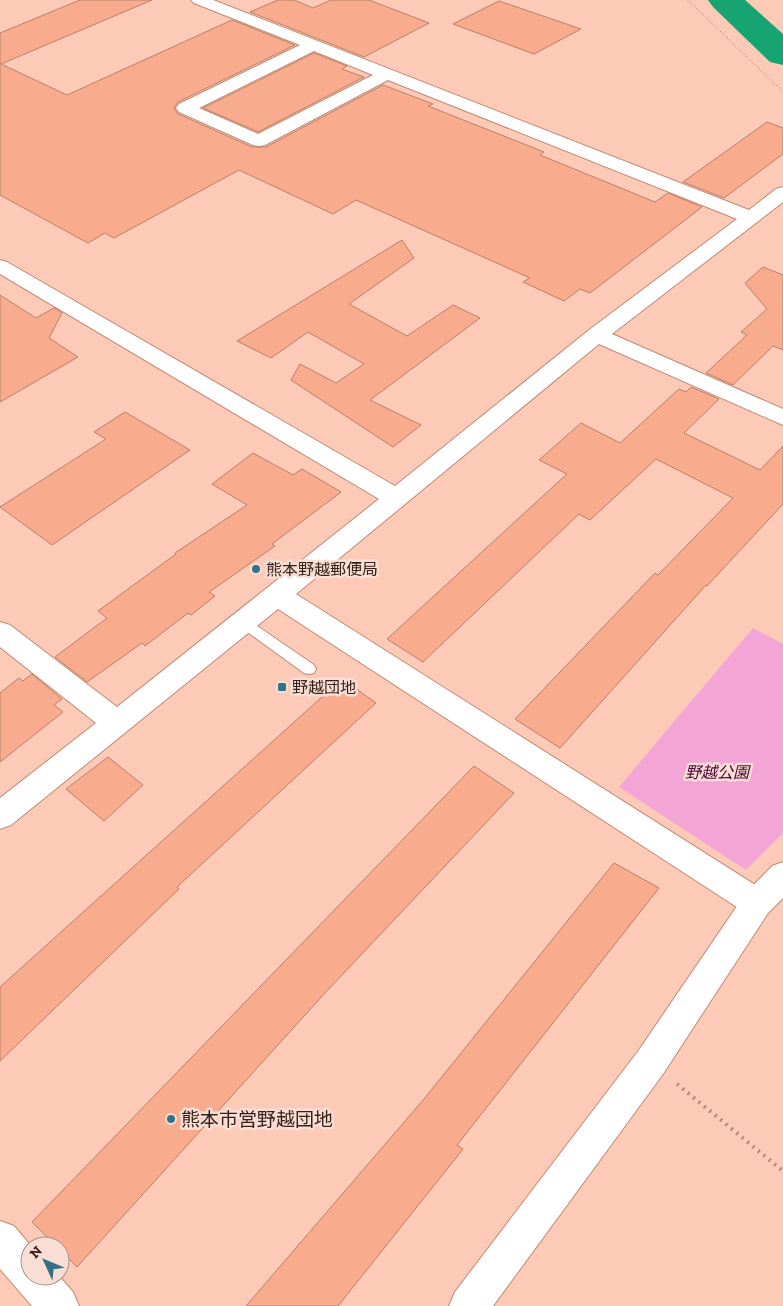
<svg xmlns="http://www.w3.org/2000/svg" width="783" height="1306" viewBox="0 0 783 1306" font-family="'Zilla Slab','Noto Sans JP',serif">
	<style>
		.green { fill: #f3a5d5 }
		.lines { fill: none; stroke-linecap: round; stroke-linejoin: round }
		.river { fill: #15a472; fill-rule: evenodd }
		.building { fill: #f9ab8d; stroke: #ba8069 }
		.service-casing { stroke: #c38972; stroke-width: 2 }
		.minor-casing { stroke: #c38972; stroke-width: 2 }
		.tertiary-casing { stroke: #c38972; stroke-width: 2 }
		.path-far1 { stroke: #af8778; stroke-width: 2; stroke-dasharray: 0.5 2.5; stroke-linecap: butt }
		.path { stroke: #af8778; stroke-width: 4; stroke-dasharray: 2 5; stroke-linecap: butt }
		.service { fill: #fff; fill-rule: evenodd }
		.minor { fill: #fff; fill-rule: evenodd }
		.tertiary { fill: #fff; fill-rule: evenodd }
		.poi-dot { fill: #337286; stroke: #f8ded4; stroke-width: 2 }
		.labels { text-anchor: middle; dominant-baseline: central; stroke-width: 5; stroke-linejoin: round; paint-order: stroke }
		.poi-label { font-size: 16px; fill: #361f16; stroke: #f8ded4; text-anchor: start }
		.park-label { font-size: 16px; font-style: italic; fill: #4c0139; stroke: #f8ded4 }
		.near-poi-label { font-size: 19px; fill: #361f16; stroke: #f8ded4; text-anchor: start }
	</style>
	<rect width="100%" height="100%" fill="#fccab7"/>
	<path class="green" d="M753 628 783 644V833L746 870 619 787Z"/>
	<g class="lines">
		<path class="river" d="M708 0H745L783 34V65L770 62 713 7Z"/>
	</g>
	<g class="building">
		<path d="M80 0H152L1 64 67 95 232 20 295 45 178 102 174 108 178 114 252 147H266L383 85 433 104 428 106 544 152 540 155 655 202 668 193 702 207 590 293 580 289 564 301 523 282 530 278 356 200 333 214 239 170 114 238 105 233 88 243 0 195V33Z"/>
		<path d="M278 0H294L313 8 331 0H369L429 23 364 57 250 12Z"/>
		<path d="M499 1 581 29 534 54 453 24Z"/>
		<path d="M314 53 347 66 342 69 364 77 258 132 203 108Z"/>
		<path d="M767 122 783 128V154L724 198 683 182Z"/>
		<path d="M402 240 414 258 349 304 407 336 453 305 480 318 370 400 421 425 393 447 291 380 300 364 336 383 364 364 308 332 271 358 237 341Z"/>
		<path d="M763 267 783 275V350L773 346 733 385 706 373 747 335 741 332 767 309 745 283Z"/>
		<path d="M0 295 36 318 54 308 62 313 49 338 78 357 0 402Z"/>
		<path d="M691 387 719 399 684 433 760 470 783 446V504L707 586 706 585 560 748 515 719 655 573 658 575 733 498 656 459 590 520 579 514 423 662 387 639 567 474 539 460 581 423 620 443 679 389 686 392Z"/>
		<path d="M125 412 190 450 52 545 0 507 106 439 94 432Z"/>
		<path d="M253 453 293 475 302 469 341 492 272 544 275 546 209 592 215 596 191 615 188 613 145 646 142 643 87 682 55 657 107 618 98 611 176 554 175 553 247 505 212 484Z"/>
		<path d="M32 674 62 699 54 705 63 712 0 762V693L19 678 23 681Z"/>
		<path d="M342 679 376 703 177 887 179 889 0 1061V987Z"/>
		<path d="M108 757 143 785 104 821 66 789Z"/>
		<path d="M474 766 514 793 324 994 77 1267 60 1250V1246H56L32 1222Z"/>
		<path d="M614 863 659 888 457 1145 463 1149 338 1306H246L424 1099Z"/>
	</g>
	<g class="lines">
		<g class="service-casing">
			<path id="service" d="M244 617 314 665 316 669 314 673 309 674 304 673 239 626 237 622 239 618Z"/>
		</g>
		<g class="minor-casing">
			<g id="minor">
				<path d="M191 0H213L749 210 776 189 783 187V202L612 334 783 409V425L599 344 296 594 768 893 773 903 768 913 757 917 746 913 278 609 11 825 0 829V798L96 723 0 647V622L10 625 117 707 379 499 0 274V260L7 262 395 486 589 330 737 219 388 80 265 145 259 146 253 145 179 112 176 108 179 104 300 45 194 3ZM314 51 373 75 258 134 199 108Z"/>
				<path d="M0 1221 14 1226 31 1246 30 1276H59L73 1292 79 1306H32L0 1269Z"/>
			</g>
		</g>
		<g class="tertiary-casing">
			<path id="tertiary" d="M783 862V898L768 913 663 1074 493 1306H449L455 1292 639 1050 746 893 772 866Z"/>
		</g>
		<path class="path-far1" d="M688 0 783 92"/>
		<path class="path" d="M677 1084 783 1171"/>
		<use href="#service" class="service"/>
		<use href="#minor" class="minor"/>
		<use href="#tertiary" class="tertiary"/>
	</g>
	<g class="poi-dot">
		<circle cx="256" cy="569" r="5"/>
		<rect x="277" y="682" width="10" height="10" rx="2.5"/>
		<circle cx="171" cy="1119" r="5"/>
	</g>
	<g class="labels">
		<g class="poi-label">
			<text x="266" y="569">熊本野越郵便局</text>
			<text x="292" y="687">野越団地</text>
		</g>
		<g class="park-label">
			<text x="717" y="772">野越公園</text>
		</g>
		<g class="near-poi-label">
			<text x="181" y="1119">熊本市営野越団地</text>
		</g>
	</g>
	<g transform="translate(45 1261) rotate(314)"><circle r="24" fill="#f8ded4" stroke="#aa9288"/>
	<path d="M0-4L9 19L0 12L-9 19Z" fill="#337286"/>
	<text y="-8" font-size="14" font-weight="bold" text-anchor="middle" fill="#361f16">N</text>
	</g>
</svg>
